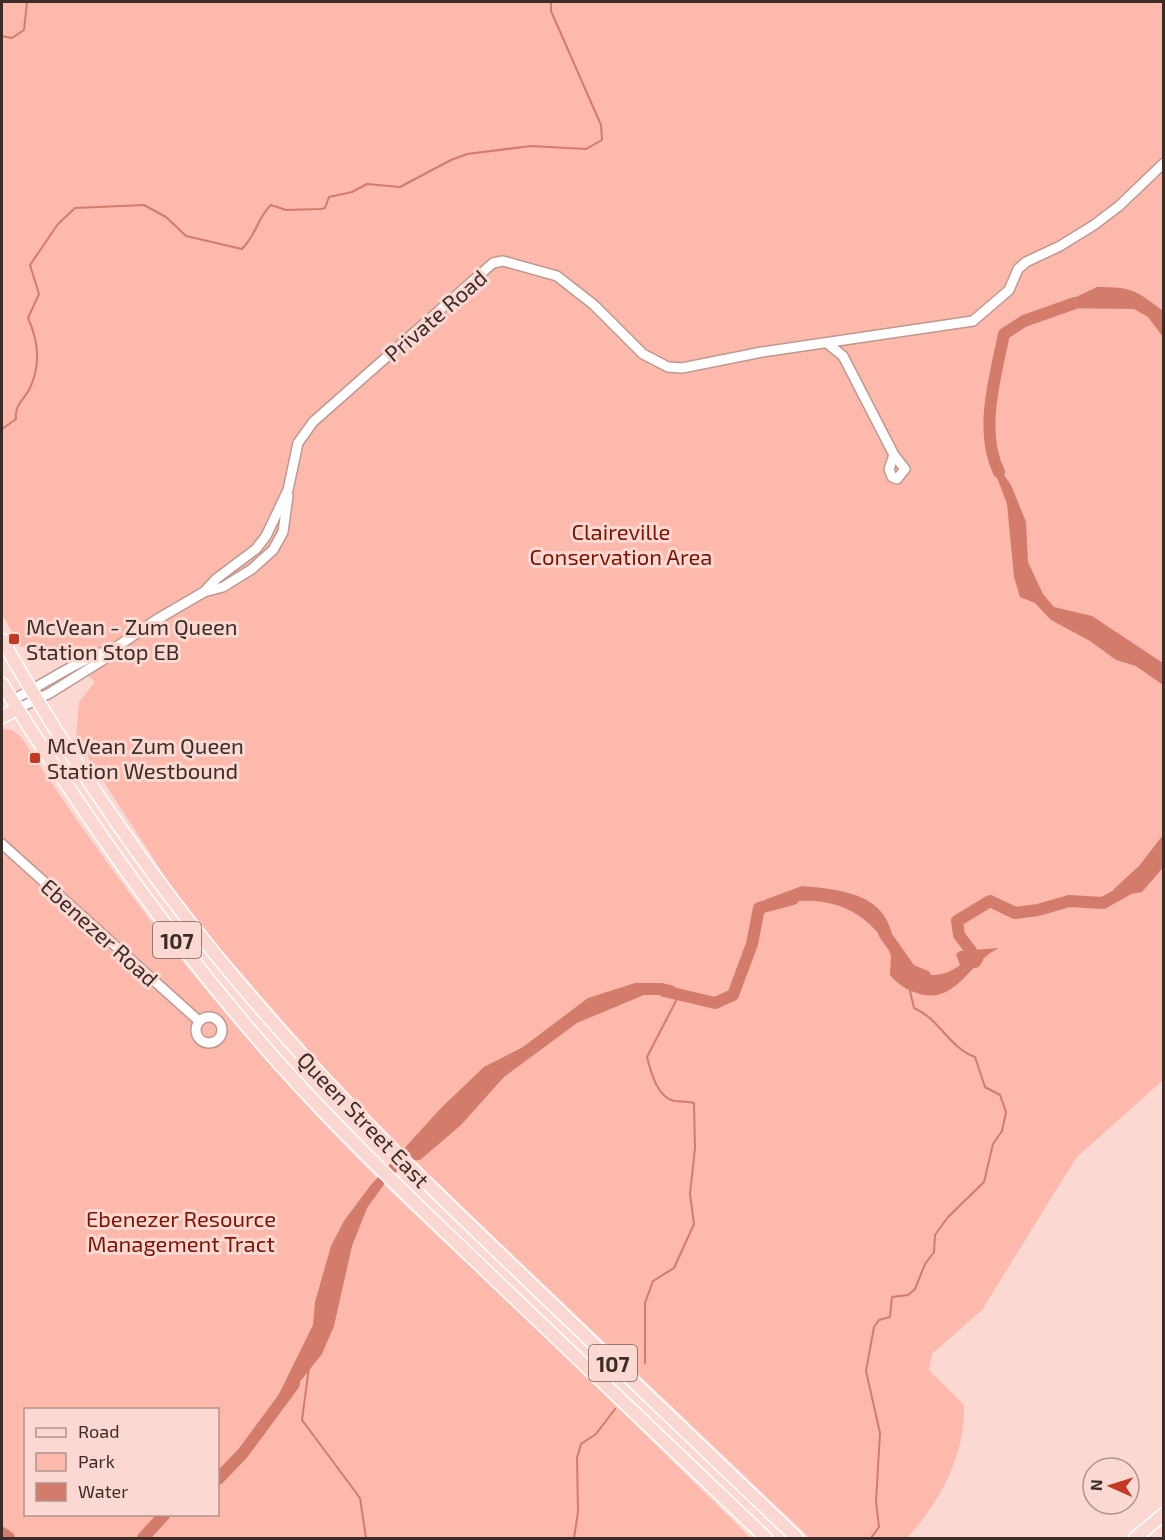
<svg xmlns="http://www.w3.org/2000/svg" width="1165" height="1540" viewBox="0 0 1165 1540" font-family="'Exo 2',sans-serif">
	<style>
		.green { fill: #fdb9ab; fill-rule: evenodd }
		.water { fill: #d37c6b }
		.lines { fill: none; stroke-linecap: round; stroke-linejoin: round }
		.stream { stroke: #d37c6b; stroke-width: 2 }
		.river { stroke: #d37c6b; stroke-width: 12 }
		.minor-casing { stroke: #bf988f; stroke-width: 12 }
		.major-casing { stroke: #fff; stroke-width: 15 }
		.minor { stroke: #fff; stroke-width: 9 }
		.major { stroke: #fad8d1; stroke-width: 12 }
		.poi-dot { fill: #c53924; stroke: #fbd9d2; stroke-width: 2 }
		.labels { text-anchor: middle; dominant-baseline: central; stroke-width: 6; stroke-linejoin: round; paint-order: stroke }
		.shield { fill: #fbd9d2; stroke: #75605b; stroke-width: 1.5 }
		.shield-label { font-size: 21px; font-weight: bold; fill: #3c2c28 }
		.street-label { font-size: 22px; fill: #3c2c28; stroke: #fbd9d2 }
		.park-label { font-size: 22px; fill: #7d1303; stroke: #fbd9d2 }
		.poi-label { font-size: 22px; fill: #3c2c28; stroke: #fbd9d2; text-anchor: start }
	</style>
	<rect width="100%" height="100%" fill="#fbd9d2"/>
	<g class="green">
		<path d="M2 2H1163V1080L1076 1158 982 1310 932 1354 929 1370 964 1405C966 1454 940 1502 907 1538H810L359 1108 223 952 173 889 76 739 79 702 95 682 67 653 20 646 2 614Z"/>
		<path d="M2 729 12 730 21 737C118 887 232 1031 358 1159 419 1221 485 1279 548 1340 616 1405 683 1472 751 1538H2ZM26 1410H218V1514H26Z"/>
	</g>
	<g class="water">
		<path d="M1097 287C1132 287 1136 290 1163 311V337L1148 317 1134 309 1053 308Z"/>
		<path d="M992 458 1011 485 1026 522 1028 562 1043 594 1054 607 1092 616 1163 663V685L1136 666 1116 660 1090 641 1051 620 1035 603 1020 597 1014 577 1007 504 992 464Z"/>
		<path d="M1163 835V867L1161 870 1142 892 1113 897 1114 889 1139 866Z"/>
		<path d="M802 886C845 890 891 894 894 948L890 950C860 898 806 890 754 913L755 908 767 899Z"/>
		<path d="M999 948C970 961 955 1007 917 993 905 989 899 985 890 975L891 954C913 973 935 984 960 965L956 954 960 951Z"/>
		<path d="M635 983H662L674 986 679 995H644L577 1023 504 1077 461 1125 420 1160 409 1161 388 1179 367 1208 352 1246 334 1326 322 1354 290 1394 276 1400 313 1325 315 1302 331 1246 344 1221 370 1186 441 1108 484 1067 523 1047 588 998Z"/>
	</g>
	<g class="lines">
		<g class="stream">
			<path d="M2 36 12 38 24 30 27 2"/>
			<path d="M2 429 16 419C14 407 23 400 29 390 41 366 39 342 28 318L39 294 30 265 58 224 75 208 144 205 166 217 186 236 242 249C257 234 257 218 271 205L286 210 320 209 325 208 329 197 352 192 367 184 400 187 451 160 467 154 531 146 586 149 602 140 601 125 551 11V2"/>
			<path d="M890 950 891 954"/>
			<path d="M645 1363V1303L653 1281 674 1268 694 1224 690 1194 695 1148 694 1103C687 1101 681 1102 674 1101 657 1097 651 1072 647 1057L679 995"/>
			<path d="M309 1367 302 1420 360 1498 366 1538"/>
			<path d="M574 1538 578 1512 577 1458 581 1444 596 1434 615 1409"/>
			<path d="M871 1538 879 1527 876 1502 880 1433 866 1371 874 1327 879 1320 890 1317 892 1297 908 1295 915 1289 925 1264 934 1252 935 1235 948 1217 984 1182 993 1144 1002 1131 1006 1112 1000 1095 985 1087 975 1057C948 1047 941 1020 914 1008L910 991"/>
		</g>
		<g class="river">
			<path d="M999 472C979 431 995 378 1004 334L1024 321 1075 303"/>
			<path d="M884 933 910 970 925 976"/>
			<path d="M975 962 977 959 959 935 957 921 990 901 1015 913 1038 910 1069 901 1103 903 1128 889"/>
			<path d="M664 991 715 1003 733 995 752 944 759 908 793 899"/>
			<path d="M218 1479 243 1453 294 1384"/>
			<path d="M2 1533 9 1538"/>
			<path d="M143 1538 165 1514"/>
		</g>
		<g class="minor-casing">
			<g id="minor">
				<path d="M827 343 843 356 894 455 889 469 892 477 897 479 905 469 894 455"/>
				<path d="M204 592 216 579 256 549 266 536 288 490 298 443 313 422 493 263 503 261 557 276 594 305 643 354 668 367 682 368 762 352 973 321 1009 290 1018 269 1026 262 1060 246 1094 225 1119 206 1164 163"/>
				<path d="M12 700C45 684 77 660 112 649"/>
				<path d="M17 709 50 693 103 660 115 648 156 620 204 592 223 587 252 569 273 550 283 532 288 496"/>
				<path d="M2 844 199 1021"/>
				<circle cx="209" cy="1030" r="13"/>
			</g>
		</g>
		<g class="major-casing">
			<g id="major">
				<path d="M2 640C74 766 156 887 251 997 336 1097 431 1188 526 1279 616 1366 707 1452 797 1538"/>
				<path d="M2 684C82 813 169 938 270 1053 344 1137 426 1213 507 1291 593 1373 680 1456 766 1538"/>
				<path d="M2 717 17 709"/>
				<path d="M1135 1538 1164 1514"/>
			</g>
		</g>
		<use href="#minor" class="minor"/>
		<use href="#major" class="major"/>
	</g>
	<g class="poi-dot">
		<rect x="8" y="633" width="12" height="12" rx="3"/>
		<rect x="29" y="752" width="12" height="12" rx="3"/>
	</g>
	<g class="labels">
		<g class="shield">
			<rect x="153" y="922" width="48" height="36" rx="4.5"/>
			<rect x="589" y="1345" width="48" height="36" rx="4.5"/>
		</g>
		<g class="shield-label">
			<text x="177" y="940">107</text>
			<text x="613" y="1363">107</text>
		</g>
		<g class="street-label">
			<text transform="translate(435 315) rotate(-41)">Private Road</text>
			<text transform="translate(100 932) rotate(42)">Ebenezer Road</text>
			<text transform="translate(364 1119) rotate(46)">Queen Street East</text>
		</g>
		<g class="park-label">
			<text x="621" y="531">Claireville<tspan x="621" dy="25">Conservation Area</tspan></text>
			<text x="181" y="1218">Ebenezer Resource<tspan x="181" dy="25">Management Tract</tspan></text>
		</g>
		<g class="poi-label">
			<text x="26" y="626">McVean - Zum Queen<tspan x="26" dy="25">Station Stop EB</tspan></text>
			<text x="47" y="745">McVean Zum Queen<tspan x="47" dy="25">Station Westbound</tspan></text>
		</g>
	</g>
	<rect width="1165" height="1540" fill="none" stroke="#3c2c28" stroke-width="6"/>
	<rect x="24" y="1408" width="195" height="108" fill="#fbd9d2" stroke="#af948e" stroke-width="1.5"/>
	<rect x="36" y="1428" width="30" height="9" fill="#fad8d1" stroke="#af948e" stroke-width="1.5"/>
	<text x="78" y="1438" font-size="18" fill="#3c2c28">Road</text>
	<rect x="36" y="1453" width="30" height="18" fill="#fdb9ab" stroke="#af948e" stroke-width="1.5"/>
	<text x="78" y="1468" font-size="18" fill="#3c2c28">Park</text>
	<rect x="36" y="1483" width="30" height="18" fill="#d37c6b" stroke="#af948e" stroke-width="1.5"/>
	<text x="78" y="1498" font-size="18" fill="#3c2c28">Water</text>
	<g transform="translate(1111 1486) rotate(273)"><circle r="28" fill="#fbd9d2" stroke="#af948e" stroke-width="1.5"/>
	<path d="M0-4.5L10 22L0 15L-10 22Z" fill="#c53924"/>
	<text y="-9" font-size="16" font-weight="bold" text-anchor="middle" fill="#3c2c28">N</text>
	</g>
</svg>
